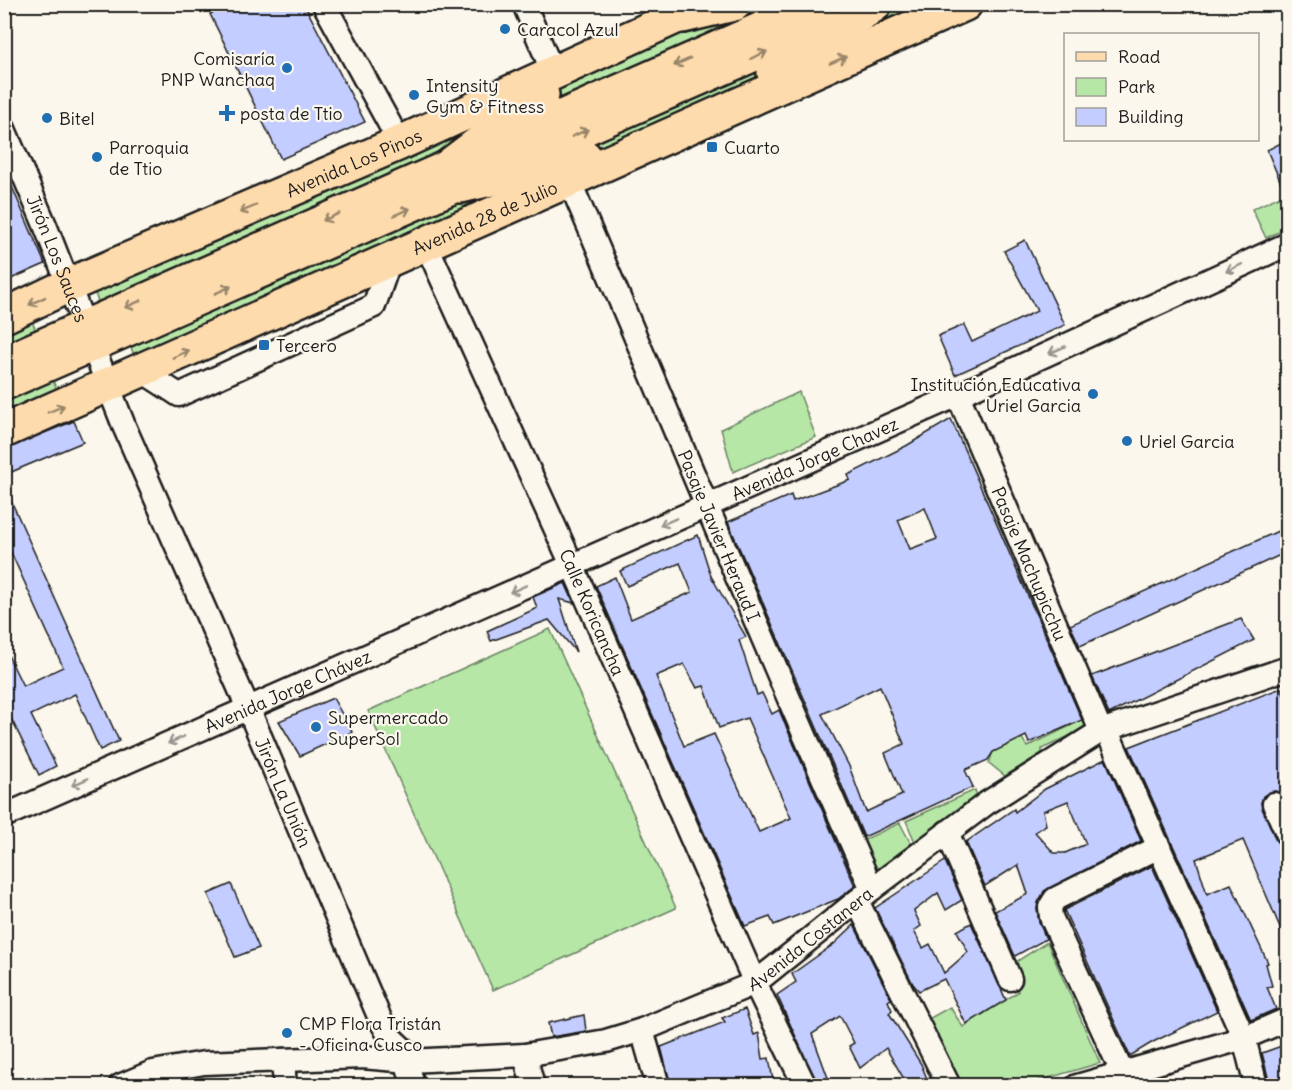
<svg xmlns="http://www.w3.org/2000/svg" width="1292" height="1090" viewBox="0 0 1292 1090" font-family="Delius,sans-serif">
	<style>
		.green { fill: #b6e7a7; stroke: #698262; stroke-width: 1.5 }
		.building { fill: #c3cdff; stroke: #1c1c1c; stroke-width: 1.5; fill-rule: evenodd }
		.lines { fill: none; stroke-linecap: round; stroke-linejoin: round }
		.minor-casing { stroke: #1c1c1c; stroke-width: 27 }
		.major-casing { stroke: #1c1c1c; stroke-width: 33 }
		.highway-casing { stroke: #1c1c1c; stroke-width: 38 }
		.minor { stroke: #fbf7ec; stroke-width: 22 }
		.major { stroke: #fedbac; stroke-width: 28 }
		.highway { stroke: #fedbac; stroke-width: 33 }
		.oneway { stroke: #98856b }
		.oneway2 { stroke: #97948e }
		.poi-dot { fill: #1f6fb2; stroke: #fbf7ec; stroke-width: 2 }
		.labels { text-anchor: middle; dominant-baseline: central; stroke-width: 4.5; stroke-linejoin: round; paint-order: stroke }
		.poi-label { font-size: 18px; fill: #1c1c1c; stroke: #fbf7ec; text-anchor: start }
		.street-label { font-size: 18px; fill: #1c1c1c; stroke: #fbf7ec }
	</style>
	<rect width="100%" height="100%" fill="#fbf7ec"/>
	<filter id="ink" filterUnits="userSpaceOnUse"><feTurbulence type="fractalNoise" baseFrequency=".0167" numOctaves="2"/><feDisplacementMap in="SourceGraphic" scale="12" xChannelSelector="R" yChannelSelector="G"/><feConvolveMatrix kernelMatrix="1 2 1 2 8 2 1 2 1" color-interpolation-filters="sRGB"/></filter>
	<g filter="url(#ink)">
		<g class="green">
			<path d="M735 5H777L100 306 93 289Z"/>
			<path d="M887 5H924L135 358 129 342Z"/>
			<path d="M1287 193V228L1266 238 1252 209Z"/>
			<path d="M31 319 37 333 5 348 4 330Z"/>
			<path d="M50 374 59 394 5 418 4 395Z"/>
			<path d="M799 392 816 437 733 472 721 429Z"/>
			<path d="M550 629 676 908 493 990 368 711Z"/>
			<path d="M1084 719 1088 727 1042 749V753L1005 776 989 763 993 752 1022 738 1027 747Z"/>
			<path d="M975 790 977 797 915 842 906 821Z"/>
			<path d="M900 823 911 844 871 875 857 843Z"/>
			<path d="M1047 942 1100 1063 1024 1085H957L923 1022 950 1007 963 1027 1018 992 1011 965Z"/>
		</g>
		<g class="building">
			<path d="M232 4H304L365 122 281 159 210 14Z"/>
			<path d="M1287 140V197L1267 150Z"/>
			<path d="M4 168 45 264 4 282Z"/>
			<path d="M1025 240 1065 325 955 375 938 336 964 325 972 342 1037 311 1004 251Z"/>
			<path d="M951 419 1082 720 1029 743 1026 736 993 752 988 760 965 770 973 787 864 837 728 522 791 495 793 501 850 480 848 475 906 446ZM925 508 937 539 910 549 898 520ZM880 686 904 744 885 753 902 795 866 812 849 766 822 714Z"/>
			<path d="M74 421 83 442 4 475V449Z"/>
			<path d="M4 485 119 741 100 750 75 694 31 715 56 766 39 775 4 704V647L23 686 63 667 4 537Z"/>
			<path d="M1287 527V552L1080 646 1070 625Z"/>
			<path d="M698 535 711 576 746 637 739 640 757 695 762 693 772 714 779 710 855 886 838 899 774 925 770 917 745 926 596 586 615 577 631 619 692 592 680 563 627 586 620 571ZM684 664 697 688 704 686 719 728 747 718 791 818 759 832 714 734 684 746 656 676Z"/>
			<path d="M565 583 574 603 559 599 576 652 549 620 491 641 487 631 537 608 533 597Z"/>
			<path d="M1241 619 1254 640 1109 714 1092 676Z"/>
			<path d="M1281 688 1287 702V801L1282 793 1275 791 1263 796 1261 803 1276 841 1287 848V944L1243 840 1196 859 1207 894 1231 884 1268 963 1266 964 1272 986 1267 987 1276 1009 1251 1020 1129 747Z"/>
			<path d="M333 698 352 732 300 756 279 721Z"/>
			<path d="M1105 759 1141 841 1044 891 1037 908 1039 922 1046 939 1015 956 995 911 1028 894 1018 865 985 886 966 842 1014 809 1015 812 1045 789ZM1068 801 1086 844 1065 853H1054L1035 832 1046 825 1043 811Z"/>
			<path d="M945 861 962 900 946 910 938 893 914 911 921 926 914 931 923 948 930 944 944 973 968 952 957 931 971 923 1006 1000 966 1024 944 979 919 991 913 984 875 908Z"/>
			<path d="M1152 866 1217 1011 1153 1042 1130 1056 1064 910Z"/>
			<path d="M231 884 259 948 235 957 208 894Z"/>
			<path d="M854 925 891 999 888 1001 892 1010 889 1013 921 1064 930 1086H908L886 1048 860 1068 849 1046 854 1043 840 1016 812 1034 831 1086H818L777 995 796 982 792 974 834 944Z"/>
			<path d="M745 1009 754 1035 759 1033 763 1059 769 1058 774 1086H671L661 1047 725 1022 722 1018Z"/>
			<path d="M584 1015 586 1031 551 1037 548 1023Z"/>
			<path d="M1287 1044V1075L1269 1081 1262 1053Z"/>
		</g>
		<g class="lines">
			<g class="minor-casing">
				<g id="minor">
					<path d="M324 4 400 143"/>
					<path d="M524 4 554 75"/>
					<path id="s1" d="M4 129 45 225 124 426 248 708 381 1021 390 1037 404 1050 413 1086"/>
					<path id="s2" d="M569 180C670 416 767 654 872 889"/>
					<path id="s3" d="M426 244 572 565 755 983 805 1086"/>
					<path d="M142 371 179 395 374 306 390 260"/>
					<path id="s4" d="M958 395 1101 731"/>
					<path d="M1106 729 1244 1038 1256 1086"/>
					<path d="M1274 804 1288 835"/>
					<path id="s5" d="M4 816 958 395 1288 244"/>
					<path d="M947 832 1010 979"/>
					<path d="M857 901 949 1086"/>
					<path d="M642 1030 658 1086"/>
					<path d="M525 1055 533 1086"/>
					<path d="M283 1060 285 1086"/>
					<path d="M1122 1072 1051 917 1050 907 1055 899 1159 847"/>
					<path id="s6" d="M120 1086 153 1072 204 1063 362 1057 409 1061 525 1055 606 1041 642 1030 755 983 872 889 987 803 1101 731 1288 668"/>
					<path d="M1077 1086 1244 1038 1288 1019"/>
				</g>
			</g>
			<g class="major-casing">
				<g id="major">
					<path d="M4 360 812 4"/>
					<path d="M4 386 829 24"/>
				</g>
			</g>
			<g class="highway-casing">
				<g id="highway">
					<path d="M683 16 734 4"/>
					<path d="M774 73 874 5"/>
					<path d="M450 165 542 95"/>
					<path d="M461 186 585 157"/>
					<path id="s7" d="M4 316 69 285 400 143 704 4"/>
					<path id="s8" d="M4 431 965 4"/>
				</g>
			</g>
			<use href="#minor" class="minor"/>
			<use href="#major" class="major"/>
			<use href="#highway" class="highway"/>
		</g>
		<defs><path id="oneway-shaft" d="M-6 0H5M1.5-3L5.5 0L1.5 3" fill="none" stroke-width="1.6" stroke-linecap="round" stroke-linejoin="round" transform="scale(1.5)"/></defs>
		<g class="oneway">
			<use href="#oneway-shaft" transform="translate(759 55) rotate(-24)"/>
			<use href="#oneway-shaft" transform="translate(838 60) rotate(-24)"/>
			<use href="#oneway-shaft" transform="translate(682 62) rotate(156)"/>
			<use href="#oneway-shaft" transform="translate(580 133) rotate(-24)"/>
			<use href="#oneway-shaft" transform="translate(248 209) rotate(157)"/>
			<use href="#oneway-shaft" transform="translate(402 212) rotate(-24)"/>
			<use href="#oneway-shaft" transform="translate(331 217) rotate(156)"/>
			<use href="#oneway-shaft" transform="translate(223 290) rotate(-24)"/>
			<use href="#oneway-shaft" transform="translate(37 301) rotate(154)"/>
			<use href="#oneway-shaft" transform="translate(133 304) rotate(156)"/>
			<use href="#oneway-shaft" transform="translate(181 354) rotate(-24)"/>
			<use href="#oneway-shaft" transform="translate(56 409) rotate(-23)"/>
		</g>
		<g class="oneway2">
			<use href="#oneway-shaft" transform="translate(1234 268) rotate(155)"/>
			<use href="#oneway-shaft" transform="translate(1057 350) rotate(156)"/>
			<use href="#oneway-shaft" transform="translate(668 522) rotate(156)"/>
			<use href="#oneway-shaft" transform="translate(518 589) rotate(156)"/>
			<use href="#oneway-shaft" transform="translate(176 740) rotate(156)"/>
			<use href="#oneway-shaft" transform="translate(80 782) rotate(156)"/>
		</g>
	</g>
	<g class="poi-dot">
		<circle cx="505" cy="29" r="6"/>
		<circle cx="287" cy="68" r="6"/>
		<circle cx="414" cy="95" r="6"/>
		<path d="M224 104h6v6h6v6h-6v6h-6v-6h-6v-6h6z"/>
		<circle cx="47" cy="118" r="6"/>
		<rect x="706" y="141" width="12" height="12" rx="3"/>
		<circle cx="97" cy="157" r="6"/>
		<rect x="258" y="339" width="12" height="12" rx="3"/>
		<circle cx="1093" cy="394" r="6"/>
		<circle cx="1127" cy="441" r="6"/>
		<circle cx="316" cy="727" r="6"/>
		<circle cx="287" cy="1033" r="6"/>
	</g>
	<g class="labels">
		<g class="poi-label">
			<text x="517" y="29">Caracol Azul</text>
			<text x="275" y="58" text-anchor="end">Comisaría<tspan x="275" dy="21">PNP Wanchaq</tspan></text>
			<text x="426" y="85">Intensity<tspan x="426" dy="21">Gym &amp; Fitness</tspan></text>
			<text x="240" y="113">posta de Ttio</text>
			<text x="59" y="118">Bitel</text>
			<text x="109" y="147">Parroquia<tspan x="109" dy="21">de Ttio</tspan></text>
			<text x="724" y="147">Cuarto</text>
			<text x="276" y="345">Tercero</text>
			<text x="1081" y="384" text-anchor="end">Institución Educativa<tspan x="1081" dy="21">Uriel Garcia</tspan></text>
			<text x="1139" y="441">Uriel Garcia</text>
			<text x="328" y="717">Supermercado<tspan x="328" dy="21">SuperSol</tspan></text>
			<text x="299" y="1023">CMP Flora Tristán<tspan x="299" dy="21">- Oficina Cusco</tspan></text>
		</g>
		<g class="street-label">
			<text stroke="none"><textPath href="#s7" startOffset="382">Avenida Los Pinos</textPath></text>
			<text stroke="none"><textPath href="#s8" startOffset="526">Avenida 28 de Julio</textPath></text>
			<text stroke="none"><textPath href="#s1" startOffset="140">Jirón Los Sauces</textPath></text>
			<text stroke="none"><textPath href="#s5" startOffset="886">Avenida Jorge Chavez</textPath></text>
			<text stroke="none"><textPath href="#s2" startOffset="386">Pasaje Javier Heraud I</textPath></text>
			<text stroke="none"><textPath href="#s4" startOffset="183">Pasaje Machupicchu</textPath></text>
			<text stroke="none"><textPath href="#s3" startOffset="404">Calle Koricancha</textPath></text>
			<text stroke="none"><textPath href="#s5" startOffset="310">Avenida Jorge Chávez</textPath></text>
			<text stroke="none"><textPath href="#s1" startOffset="720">Jirón La Unión</textPath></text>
			<text stroke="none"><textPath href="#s6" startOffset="722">Avenida Costanera</textPath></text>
		</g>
	</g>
	<rect width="1292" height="1090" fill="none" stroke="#fbf7ec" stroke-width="24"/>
	<rect x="12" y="12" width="1268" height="1066" fill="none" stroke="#1c1c1c" stroke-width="2" filter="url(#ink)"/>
	<rect x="1064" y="33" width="195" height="108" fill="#fbf7ec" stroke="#a29f99" stroke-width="1.5"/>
	<rect x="1076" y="52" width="30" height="9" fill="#fedbac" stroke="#a29f99" stroke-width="1.5"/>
	<text x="1118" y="63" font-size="18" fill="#1c1c1c">Road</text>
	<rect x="1076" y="78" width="30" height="18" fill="#b6e7a7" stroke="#a29f99" stroke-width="1.5"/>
	<text x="1118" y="93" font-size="18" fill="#1c1c1c">Park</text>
	<rect x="1076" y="108" width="30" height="18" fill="#c3cdff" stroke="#a29f99" stroke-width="1.5"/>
	<text x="1118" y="123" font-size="18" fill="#1c1c1c">Building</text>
</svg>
